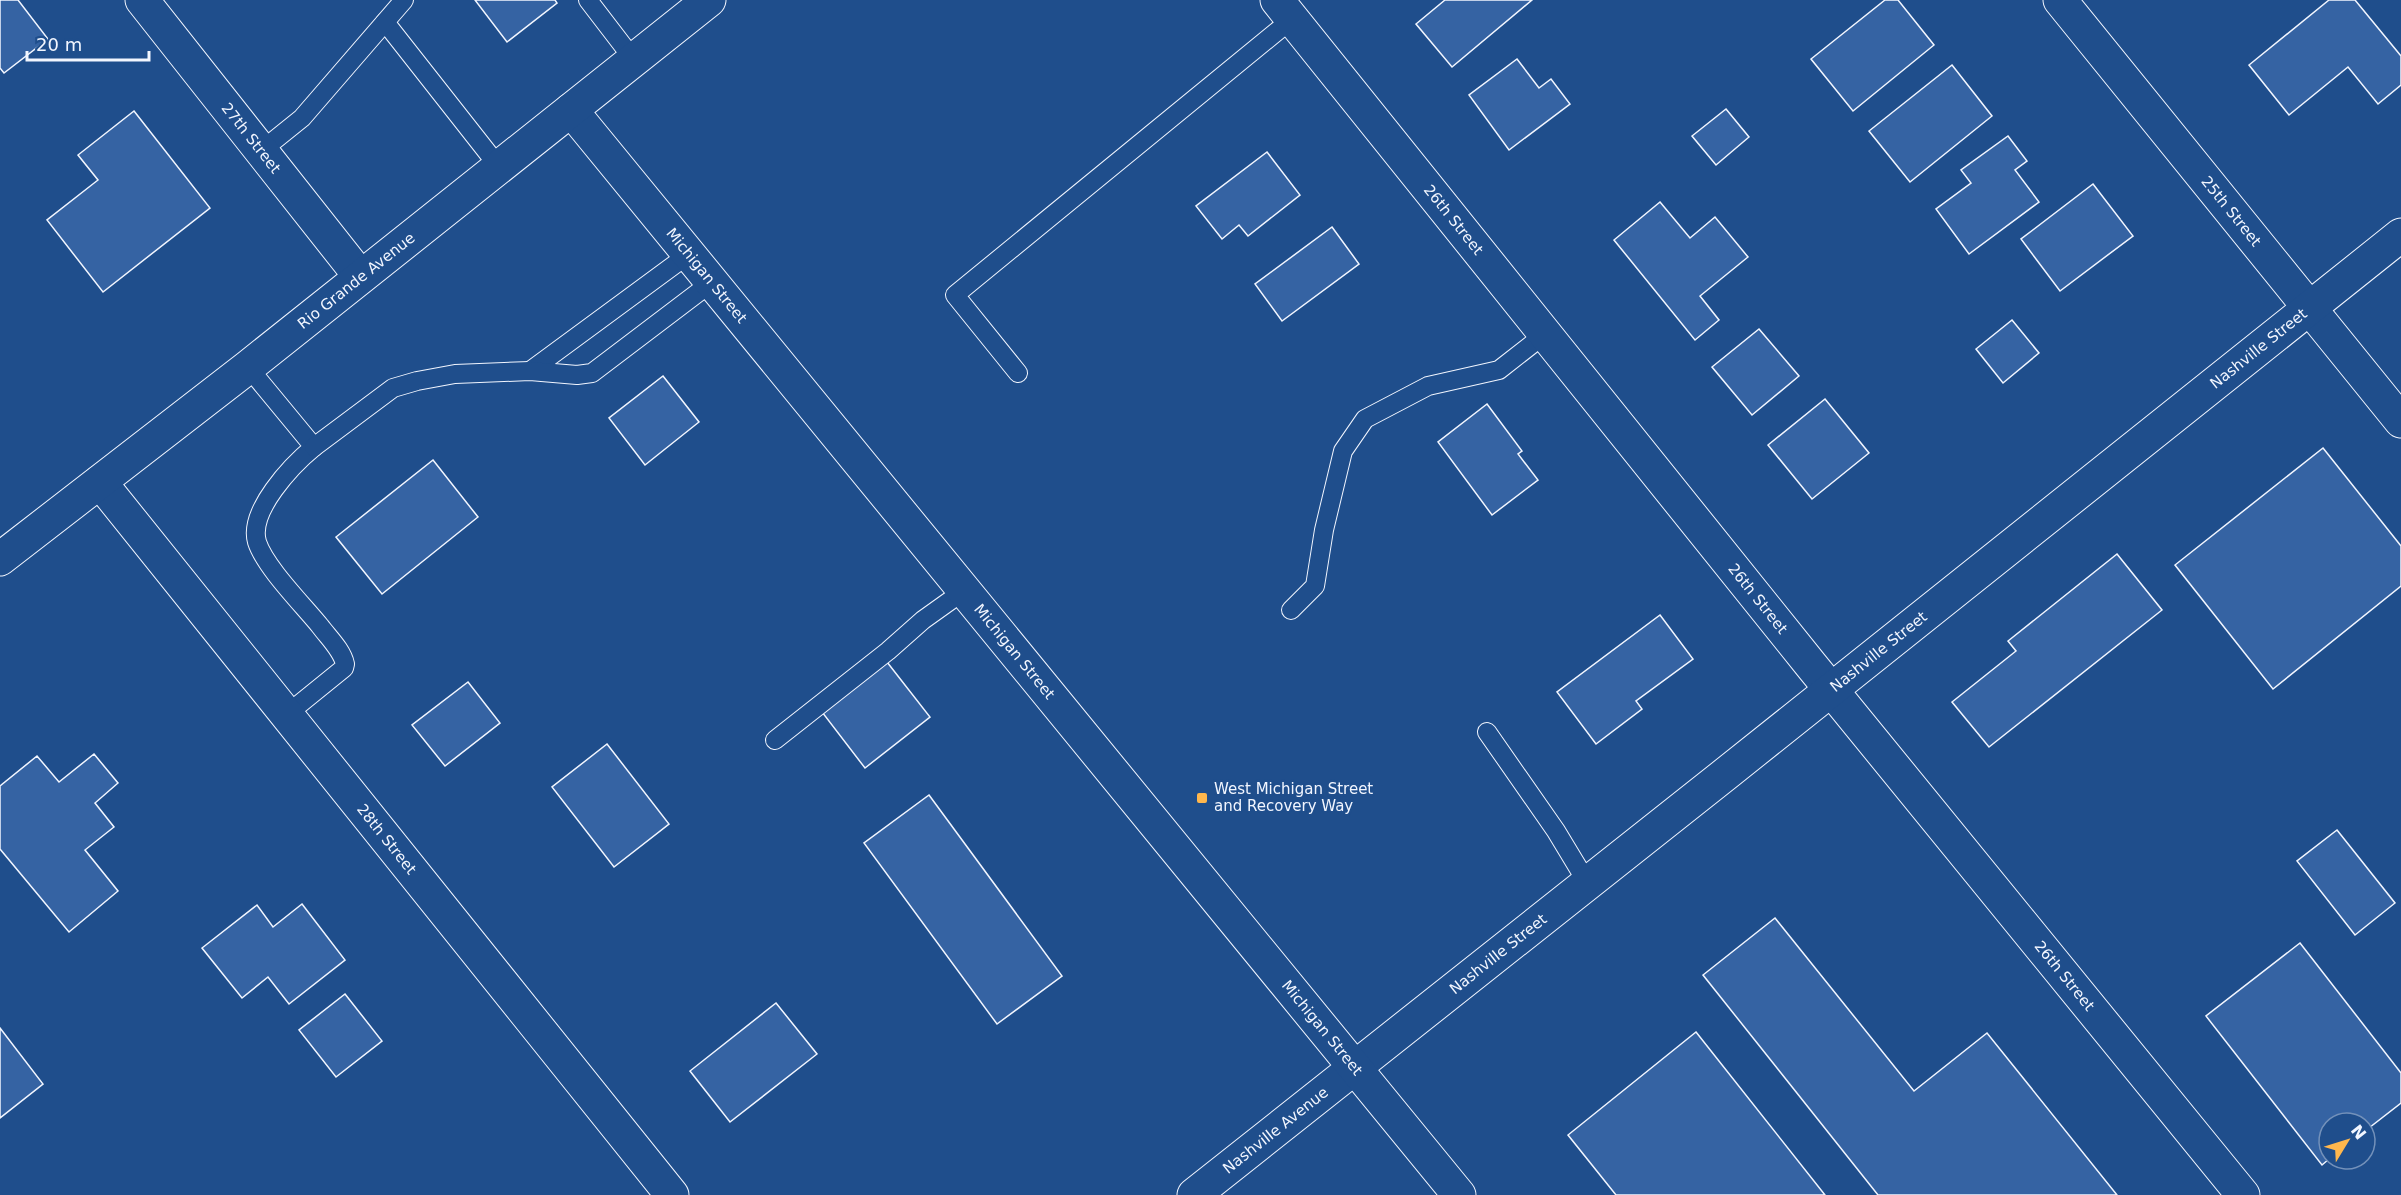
<svg xmlns="http://www.w3.org/2000/svg" width="2401" height="1195" viewBox="0 0 2401 1195" font-family="'DejaVu Sans',sans-serif">
	<style>
		.building { fill: #3563a3; stroke: #f2f6ff; stroke-width: 1.5 }
		.lines { fill: none; stroke-linecap: round; stroke-linejoin: round }
		.service-casing { stroke: #f2f6ff; stroke-width: 20 }
		.minor-casing { stroke: #f2f6ff; stroke-width: 35 }
		.tertiary-casing { stroke: #f2f6ff; stroke-width: 35 }
		.service { stroke: #1f4e8c; stroke-width: 18 }
		.minor { stroke: #1f4e8c; stroke-width: 33 }
		.tertiary { stroke: #1f4e8c; stroke-width: 33 }
		.poi-dot { fill: #ffb74d; stroke: #1f4e8c; stroke-width: 2 }
		.labels { text-anchor: middle; dominant-baseline: central; stroke-width: 4.5; stroke-linejoin: round; paint-order: stroke }
		.street-label { font-size: 15px; fill: #f2f6ff; stroke: #1f4e8c }
		.poi-label { font-size: 15px; fill: #f2f6ff; stroke: #1f4e8c; text-anchor: start }
	</style>
	<rect width="100%" height="100%" fill="#1f4e8c"/>
	<g class="building">
		<path d="M0 0H18L48 39 4 73 0 68Z"/>
		<path d="M475 0H555L557 3 507 42Z"/>
		<path d="M1445 0H1532L1452 67 1416 24Z"/>
		<path d="M1885 0H1898L1934 45 1853 111 1811 59Z"/>
		<path d="M2329 0H2355L2401 56V85L2378 104 2348 67 2289 115 2249 65Z"/>
		<path d="M1517 59 1539 88 1551 79 1570 104 1509 150 1469 95Z"/>
		<path d="M1952 65 1992 116 1910 182 1869 131Z"/>
		<path d="M1726 109 1749 137 1716 165 1692 136Z"/>
		<path d="M134 111 210 208 103 292 47 220 98 180 78 155Z"/>
		<path d="M2008 136 2027 161 2015 170 2039 202 1969 254 1936 209 1971 183 1961 170Z"/>
		<path d="M1267 152 1300 195 1248 236 1239 225 1222 239 1196 206Z"/>
		<path d="M2093 184 2133 236 2060 291 2021 239Z"/>
		<path d="M1660 202 1690 238 1715 217 1748 257 1700 296 1719 320 1695 340 1614 240Z"/>
		<path d="M1332 227 1359 264 1282 321 1255 284Z"/>
		<path d="M2012 320 2039 353 2003 383 1976 349Z"/>
		<path d="M1759 329 1799 376 1752 415 1712 367Z"/>
		<path d="M663 376 699 422 645 465 609 418Z"/>
		<path d="M1825 399 1869 453 1812 499 1768 445Z"/>
		<path d="M1487 404 1522 451 1518 454 1538 480 1492 515 1438 442Z"/>
		<path d="M2323 448 2401 546V586L2273 689 2175 565Z"/>
		<path d="M433 460 478 517 382 594 336 537Z"/>
		<path d="M2117 554 2162 610 1989 747 1952 702 2016 651 2008 641Z"/>
		<path d="M1660 615 1693 659 1636 701 1642 709 1596 744 1557 692Z"/>
		<path d="M887 662 930 717 865 768 822 712Z"/>
		<path d="M468 682 500 723 445 766 412 725Z"/>
		<path d="M607 744 669 824 614 867 552 787Z"/>
		<path d="M94 754 118 783 95 803 114 827 85 850 118 891 69 932 0 849V786L37 756 59 782Z"/>
		<path d="M929 795 1062 976 997 1024 864 843Z"/>
		<path d="M2337 830 2395 903 2355 935 2297 861Z"/>
		<path d="M302 904 345 960 289 1004 268 977 242 998 202 948 257 905 273 927Z"/>
		<path d="M1775 918 1914 1091 1987 1033 2117 1195H1878L1703 975Z"/>
		<path d="M2300 943 2401 1073V1103L2365 1131V1123H2329V1159L2322 1165 2206 1016Z"/>
		<path d="M345 994 382 1041 336 1077 299 1030Z"/>
		<path d="M776 1003 817 1054 730 1122 690 1071Z"/>
		<path d="M0 1028 43 1084 0 1118Z"/>
		<path d="M1696 1032 1825 1195H1616L1568 1135Z"/>
	</g>
	<g class="lines">
		<g class="service-casing">
			<g id="service">
				<path d="M588 0 634 60"/>
				<path d="M385 22 499 167"/>
				<path d="M261 151 302 118 404 0"/>
				<path d="M248 367 314 447C292 465 248 511 257 542 265 567 303 605 320 626 329 638 342 650 345 664L344 668 286 715"/>
				<path d="M530 371 689 254"/>
				<path d="M1018 373 955 295 1292 19"/>
				<path d="M314 447 393 388 417 381 455 374 530 371 577 375 592 373 712 282"/>
				<path d="M1291 610 1315 586 1324 530 1343 451 1365 419 1428 386 1499 370 1545 334"/>
				<path d="M1487 732 1556 831 1588 884"/>
				<path d="M775 740 888 651 923 620 965 590"/>
			</g>
		</g>
		<g class="minor-casing">
			<g id="minor">
				<path id="s1" d="M142 0 360 276"/>
				<path id="s2" d="M1277 0 1811 665 2243 1195"/>
				<path id="s3" d="M2060 0 2401 421"/>
				<path id="s4" d="M100 482 672 1195"/>
				<path id="s5" d="M1194 1195 1728 772 2401 235"/>
			</g>
		</g>
		<g class="tertiary-casing">
			<g id="tertiary">
				<path id="s6" d="M571 110 1459 1195"/>
				<path id="s7" d="M0 559 248 367 709 0"/>
			</g>
		</g>
		<use href="#service" class="service"/>
		<use href="#minor" class="minor"/>
		<use href="#tertiary" class="tertiary"/>
	</g>
	<rect class="poi-dot" x="1196" y="792" width="12" height="12" rx="3"/>
	<g class="labels">
		<g class="street-label">
			<text stroke="none"><textPath href="#s1" startOffset="176">27th Street</textPath></text>
			<text stroke="none"><textPath href="#s3" startOffset="272">25th Street</textPath></text>
			<text stroke="none"><textPath href="#s2" startOffset="282">26th Street</textPath></text>
			<text stroke="none"><textPath href="#s6" startOffset="214">Michigan Street</textPath></text>
			<text stroke="none"><textPath href="#s7" startOffset="452">Rio Grande Avenue</textPath></text>
			<text stroke="none"><textPath href="#s5" startOffset="1360">Nashville Street</textPath></text>
			<text stroke="none"><textPath href="#s2" startOffset="768">26th Street</textPath></text>
			<text stroke="none"><textPath href="#s6" startOffset="700">Michigan Street</textPath></text>
			<text stroke="none"><textPath href="#s5" startOffset="874">Nashville Street</textPath></text>
			<text stroke="none"><textPath href="#s4" startOffset="458">28th Street</textPath></text>
			<text stroke="none"><textPath href="#s5" startOffset="388">Nashville Street</textPath></text>
			<text stroke="none"><textPath href="#s2" startOffset="1254">26th Street</textPath></text>
			<text stroke="none"><textPath href="#s6" startOffset="1186">Michigan Street</textPath></text>
			<text stroke="none"><textPath href="#s5" startOffset="104">Nashville Avenue</textPath></text>
		</g>
		<g class="poi-label">
			<text x="1214" y="789">West Michigan Street<tspan x="1214" dy="17">and Recovery Way</tspan></text>
		</g>
	</g>
	<g transform="translate(2347 1141) rotate(52)"><circle r="28" fill="#1f4e8c" stroke="#7391ba" stroke-width="1.5"/>
	<path d="M0-4.5L10 22L0 15L-10 22Z" fill="#ffb74d"/>
	<text y="-9" font-size="16" font-weight="bold" text-anchor="middle" fill="#f2f6ff">N</text>
	</g>
	<path d="M27 51v9h122v-9" fill="none" stroke="#f2f6ff" stroke-width="3"/>
	<text x="36" y="51" font-size="18" fill="#f2f6ff" stroke="#1f4e8c" stroke-width="4.5" paint-order="stroke">20 m</text>
</svg>
